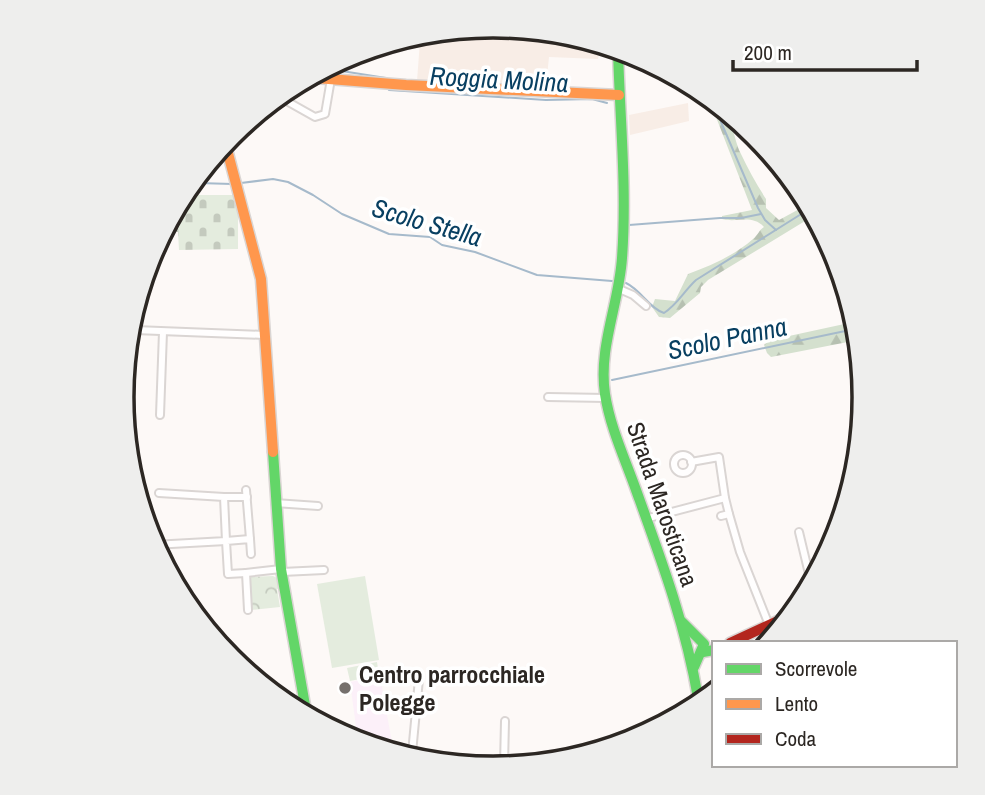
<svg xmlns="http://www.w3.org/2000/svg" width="985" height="795" viewBox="0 0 985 795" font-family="'Archivo Narrow',sans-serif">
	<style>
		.built { fill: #f8ede6 }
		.education { fill: #fcf0f9 }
		.forest { fill: url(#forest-firs) }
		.cemetery { fill: url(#cemetery-stones) }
		.park { fill: url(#park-crowns) }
		.pitch { fill: #e4ecde }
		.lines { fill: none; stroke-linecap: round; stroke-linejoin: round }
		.stream { stroke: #a6bacb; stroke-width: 2 }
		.street-casing { stroke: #dad5d3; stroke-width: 10 }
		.fast-casing { stroke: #dad5d3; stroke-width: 13 }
		.slow-casing { stroke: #dad5d3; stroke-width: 13 }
		.jam-casing { stroke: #dad5d3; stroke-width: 13 }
		.street { stroke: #fffefe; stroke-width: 6 }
		.fast { stroke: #63d668; stroke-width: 10 }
		.slow { stroke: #ff974d; stroke-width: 10 }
		.jam { stroke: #b3261e; stroke-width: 10 }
		.poi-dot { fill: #75706d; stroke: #fff; stroke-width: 2.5 }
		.labels { text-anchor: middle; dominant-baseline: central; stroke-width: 7; stroke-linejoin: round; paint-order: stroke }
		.street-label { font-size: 24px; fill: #2c2723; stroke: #fff }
		.poi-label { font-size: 24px; font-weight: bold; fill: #2c2723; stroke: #fff; text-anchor: start }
		.water-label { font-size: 26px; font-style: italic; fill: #083f61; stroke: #fff }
		.rim { fill: none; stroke: #2c2723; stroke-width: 3.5 }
	</style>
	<defs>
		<pattern id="forest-firs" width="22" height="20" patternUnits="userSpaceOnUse" patternTransform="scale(1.75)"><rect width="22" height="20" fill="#d4e0ce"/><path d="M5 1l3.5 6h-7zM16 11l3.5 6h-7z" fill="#b6c0b1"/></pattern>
		<pattern id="cemetery-stones" width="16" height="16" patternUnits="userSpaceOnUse" patternTransform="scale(1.75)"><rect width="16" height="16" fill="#e4ecde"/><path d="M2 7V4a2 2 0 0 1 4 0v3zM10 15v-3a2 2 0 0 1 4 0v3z" fill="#c4cabe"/></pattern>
		<pattern id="park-crowns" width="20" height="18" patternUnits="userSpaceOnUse" patternTransform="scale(1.75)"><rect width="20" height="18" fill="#e4ecde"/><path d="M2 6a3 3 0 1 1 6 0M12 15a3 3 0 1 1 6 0" fill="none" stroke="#c4cabe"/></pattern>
	</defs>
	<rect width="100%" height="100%" fill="#fdf9f7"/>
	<g class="built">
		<path d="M493 26 600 48 598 59 549 57 546 86 417 81 420 41Z"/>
		<path d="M688 103 689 121 630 135 629 115Z"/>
	</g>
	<path class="education" d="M380 676 391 737 392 742 357 734 350 682Z"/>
	<g class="forest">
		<path d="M717 110C736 122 732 136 741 154 748 169 757 185 766 199V208L779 220 803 207 810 218 708 280 701 287 700 293 670 318 659 317 652 307 655 299 675 301 688 274C710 266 735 255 753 239 758 235 759 230 764 227 752 214 737 223 722 219V216L752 210 716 117Z"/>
		<path d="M849 323 853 341 771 357 767 353 764 345 772 337 781 336 780 328H787L789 336Z"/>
	</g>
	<path class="cemetery" d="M190 195H238V249L179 250 178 232H171L167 241 155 247 172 222 178 221V213Z"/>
	<path class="park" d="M273 576 277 578 280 588 277 589 280 607 251 610 249 577Z"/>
	<g class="pitch">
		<path d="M365 576 379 660 332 668 317 584Z"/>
		<path d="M377 662 379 675 350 681 347 668Z"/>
	</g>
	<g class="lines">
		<g class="stream">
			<path d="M329 69 386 78"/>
			<path d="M389 90 546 100 592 99 607 103"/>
			<path d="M720 112 721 122 758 208 765 220 776 230"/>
			<path d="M198 183 232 184"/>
			<path d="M241 183 273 179 288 182 313 195 342 214 389 234 430 237 442 245 475 252 537 275 612 281"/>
			<path d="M629 225 720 218H741L761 214"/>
			<path d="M626 283C641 290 650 309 664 313 678 304 684 291 696 280L806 211"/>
			<path d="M612 380 850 330"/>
		</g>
		<g class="street-casing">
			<g id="street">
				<path d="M283 99 315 117 325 114 331 79"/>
				<path d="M617 288 633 295 646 306"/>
				<path d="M135 330 264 335"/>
				<path d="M548 397 606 398"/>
				<path d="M160 415 163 332"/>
				<circle cx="683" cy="464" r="9"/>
				<path d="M246 490 250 539"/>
				<path d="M224 497H247"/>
				<path d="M275 503 318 506"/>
				<path d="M664 514 669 530"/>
				<path d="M729 514 740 552 769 625"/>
				<path d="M721 516 729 514 725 498"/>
				<path d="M645 519 725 498 719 457 691 462"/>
				<path d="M799 532 810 578"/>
				<path d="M153 545 226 541 224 497 159 493"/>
				<path d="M282 572 324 570"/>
				<path d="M246 573 228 574 226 541 250 539 251 554"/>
				<path d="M248 610 246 573 281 569"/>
				<path d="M256 677V673"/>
				<path d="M412 753 419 679"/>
				<path d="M426 756 510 765"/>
				<path d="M504 765 505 721"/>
			</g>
		</g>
		<g class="fast-casing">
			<g id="fast">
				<path d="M618 51C620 120 627 189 622 258 619 304 598 348 605 394 610 427 625 459 636 490 661 559 686 626 698 698"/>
				<path d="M273 452 281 569 306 711"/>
				<path d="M682 622 704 644 694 667"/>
				<path d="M703 652 714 650"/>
			</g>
		</g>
		<g class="slow-casing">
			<g id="slow">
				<path d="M316 78 406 85 619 95"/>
				<path d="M225 142 261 279 273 452"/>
			</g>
		</g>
		<g class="jam-casing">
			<path id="jam" d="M730 643 782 619"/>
		</g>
		<use href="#street" class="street"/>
		<use href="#fast" class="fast"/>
		<use href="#slow" class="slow"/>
		<use href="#jam" class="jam"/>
	</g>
	<circle class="poi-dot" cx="345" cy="688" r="7"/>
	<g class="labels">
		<g class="street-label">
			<text transform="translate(663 504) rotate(71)">Strada Marosticana</text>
		</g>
		<g class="poi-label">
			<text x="359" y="674">Centro parrocchiale<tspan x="359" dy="28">Polegge</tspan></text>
		</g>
		<g class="water-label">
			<text transform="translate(499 79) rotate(3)">Roggia Molina</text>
			<text transform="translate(427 222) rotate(16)">Scolo Stella</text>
			<text transform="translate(727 338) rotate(-12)">Scolo Panna</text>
		</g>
	</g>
	<path d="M0 0H985V795H0ZM134 397a359 359 0 1 1 718 0a359 359 0 1 1-718 0Z" fill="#eeeeed" fill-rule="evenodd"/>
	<path class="rim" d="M134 397a359 359 0 1 1 718 0a359 359 0 1 1-718 0Z"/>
	<rect x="712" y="641" width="245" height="126" fill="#ffffff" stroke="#aba9a7" stroke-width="2"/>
	<rect x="726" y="664" width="35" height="10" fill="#63d668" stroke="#aba9a7" stroke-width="2"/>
	<text x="775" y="676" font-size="21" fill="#2c2723">Scorrevole</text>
	<rect x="726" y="699" width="35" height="10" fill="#ff974d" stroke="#aba9a7" stroke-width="2"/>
	<text x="775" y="711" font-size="21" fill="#2c2723">Lento</text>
	<rect x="726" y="734" width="35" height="10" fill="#b3261e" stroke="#aba9a7" stroke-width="2"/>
	<text x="775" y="746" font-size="21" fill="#2c2723">Coda</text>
	<path d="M733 60v10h184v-10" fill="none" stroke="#2c2723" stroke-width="3.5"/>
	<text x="744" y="60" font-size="21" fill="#2c2723" stroke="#ffffff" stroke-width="5" paint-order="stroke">200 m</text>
</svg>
